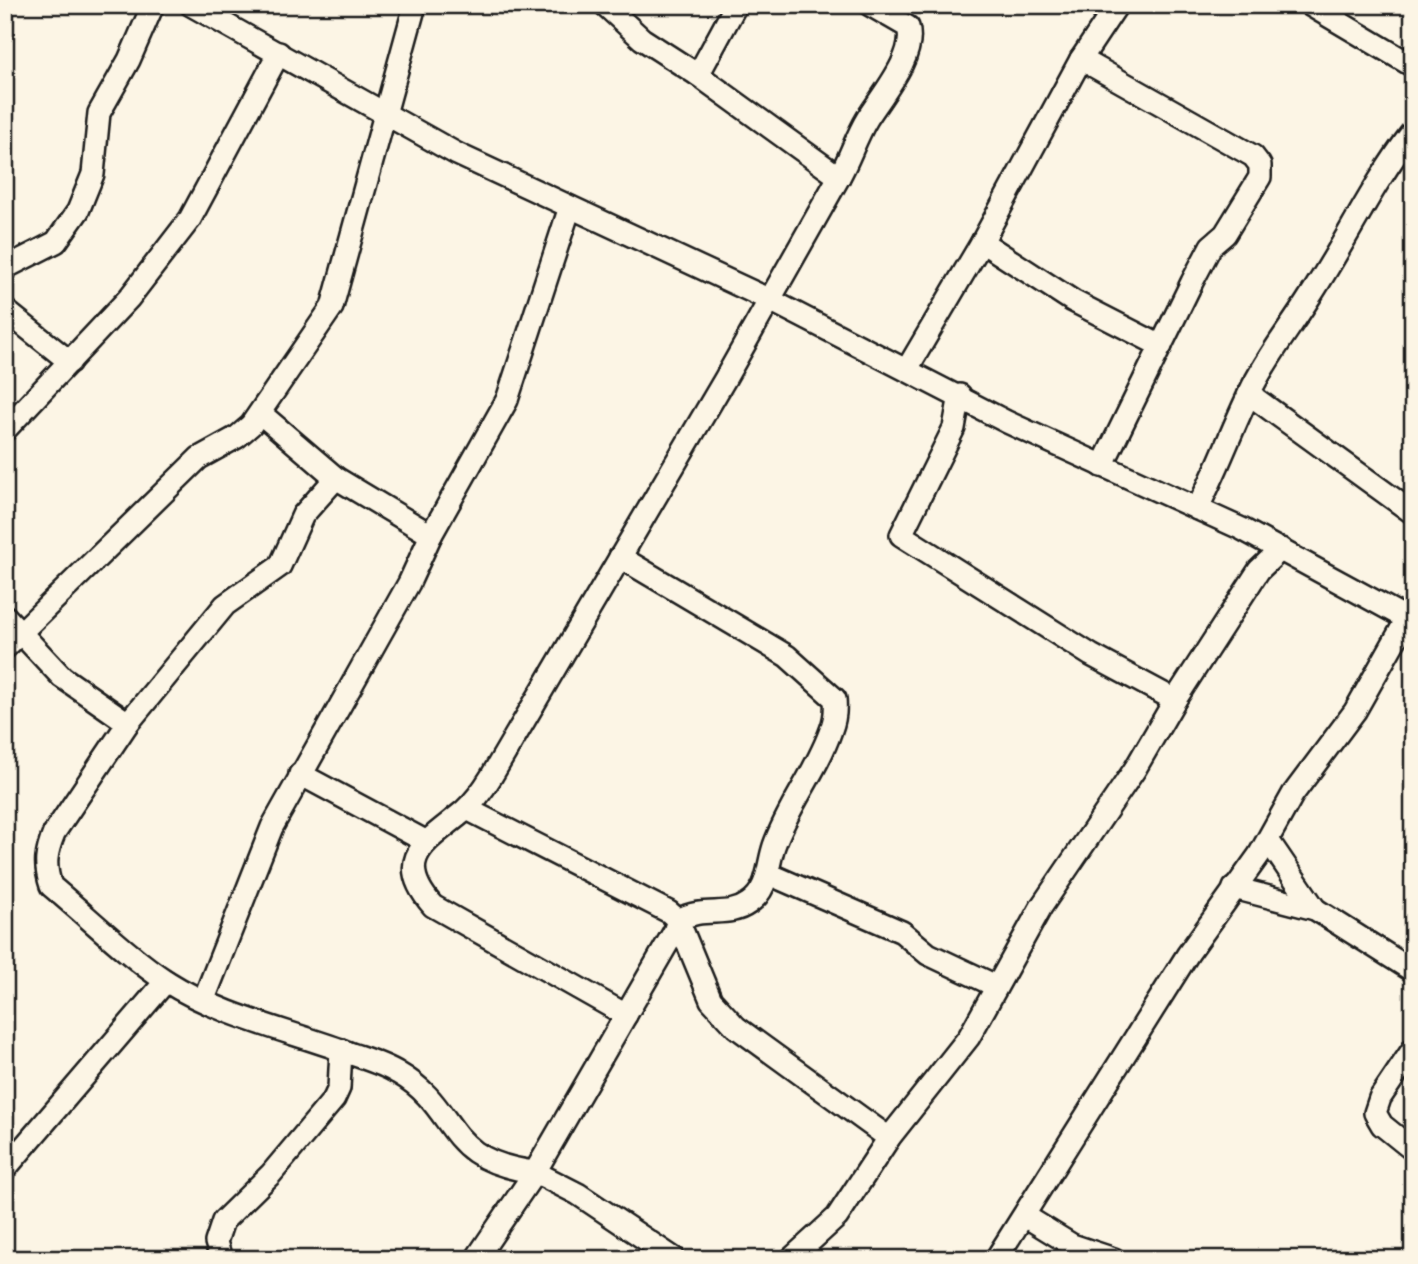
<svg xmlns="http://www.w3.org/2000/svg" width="1418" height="1264" viewBox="0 0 1418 1264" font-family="'Indie Flower',sans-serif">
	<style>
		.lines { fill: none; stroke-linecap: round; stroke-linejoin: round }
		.minor-casing { stroke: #1c1c1c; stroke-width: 26 }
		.minor { stroke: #fcf5e5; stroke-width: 21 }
	</style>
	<rect width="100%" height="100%" fill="#fcf5e5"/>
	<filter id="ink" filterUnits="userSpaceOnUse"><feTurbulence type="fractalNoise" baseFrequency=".0143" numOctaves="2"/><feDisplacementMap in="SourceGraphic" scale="14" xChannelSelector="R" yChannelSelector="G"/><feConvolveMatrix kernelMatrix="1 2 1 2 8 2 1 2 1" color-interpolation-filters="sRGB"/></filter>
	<g filter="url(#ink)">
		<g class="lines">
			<g class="minor-casing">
				<g id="minor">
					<path d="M191 5 457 154 770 300 1007 422 1242 529 1413 622"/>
					<path d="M605 5 642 39 698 75"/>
					<path d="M1310 5 1413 66"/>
					<path d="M1081 59 1253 156 1260 165V177L1225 234 1211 246 1192 282 1102 466"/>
					<path d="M839 177C850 158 856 137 867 119 881 96 917 55 908 27L870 5"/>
					<path d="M982 242 1073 301 1161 346"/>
					<path d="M5 268 56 242 78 211 93 174 99 113 129 60 153 5"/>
					<path d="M5 310 70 362"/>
					<path d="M907 369 982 242 1081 59 1117 5"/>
					<path d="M1249 394 1413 513"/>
					<path d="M960 395 954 428 901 535 1091 655 1175 700"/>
					<path d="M260 413 336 478 431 535"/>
					<path d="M5 430 129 298 190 219 279 53"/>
					<path d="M336 478 303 515 280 566 225 605 128 723 54 833C46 853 44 865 51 886 86 915 129 957 166 981 219 1015 286 1030 344 1051 362 1058 382 1063 398 1073 461 1109 440 1160 535 1172L476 1259"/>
					<path d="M1197 509C1217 471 1231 431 1250 392 1266 358 1289 330 1309 298 1346 242 1371 186 1413 131"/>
					<path d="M620 557 787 656 835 699C836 710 835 720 831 730 817 771 788 806 774 846 767 867 769 889 749 903 727 919 705 905 678 920L711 1000 736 1027 889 1138"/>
					<path d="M5 616 62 677 128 723"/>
					<path d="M5 648 199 458 237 437 251 425 332 307 415 5"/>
					<path d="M300 774 425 841"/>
					<path d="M467 809 669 912 678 920 674 932 535 1172 578 1194 675 1259"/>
					<path d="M1268 840 1315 909"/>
					<path d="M769 874 902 932 928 954 996 986"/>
					<path d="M1234 888 1315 909 1413 971"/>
					<path d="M204 999 272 827 409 583 431 535 507 400 570 207"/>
					<path d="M626 1015 433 906C390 857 430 840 464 811 475 801 483 790 491 777L725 379 839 177 698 75 736 5"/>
					<path d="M1413 1049 1380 1098 1375 1113 1382 1125 1413 1150"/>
					<path d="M5 1169 166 981"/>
					<path d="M1025 1216 1072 1245 1114 1259"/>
					<path d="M221 1259 216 1242 223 1221 271 1174 334 1099 339 1088 341 1050"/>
					<path d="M791 1259 837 1217 889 1138 969 1037 1041 907 1135 769 1175 700 1259 570 1281 549"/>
					<path d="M996 1259 1188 954 1259 855 1293 794 1355 711 1407 619"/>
				</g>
			</g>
			<use href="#minor" class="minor"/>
		</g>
	</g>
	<rect width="1418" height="1264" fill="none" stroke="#fcf5e5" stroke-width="28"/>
	<rect x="14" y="14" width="1390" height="1236" fill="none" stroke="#1c1c1c" stroke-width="2.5" filter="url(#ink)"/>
</svg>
